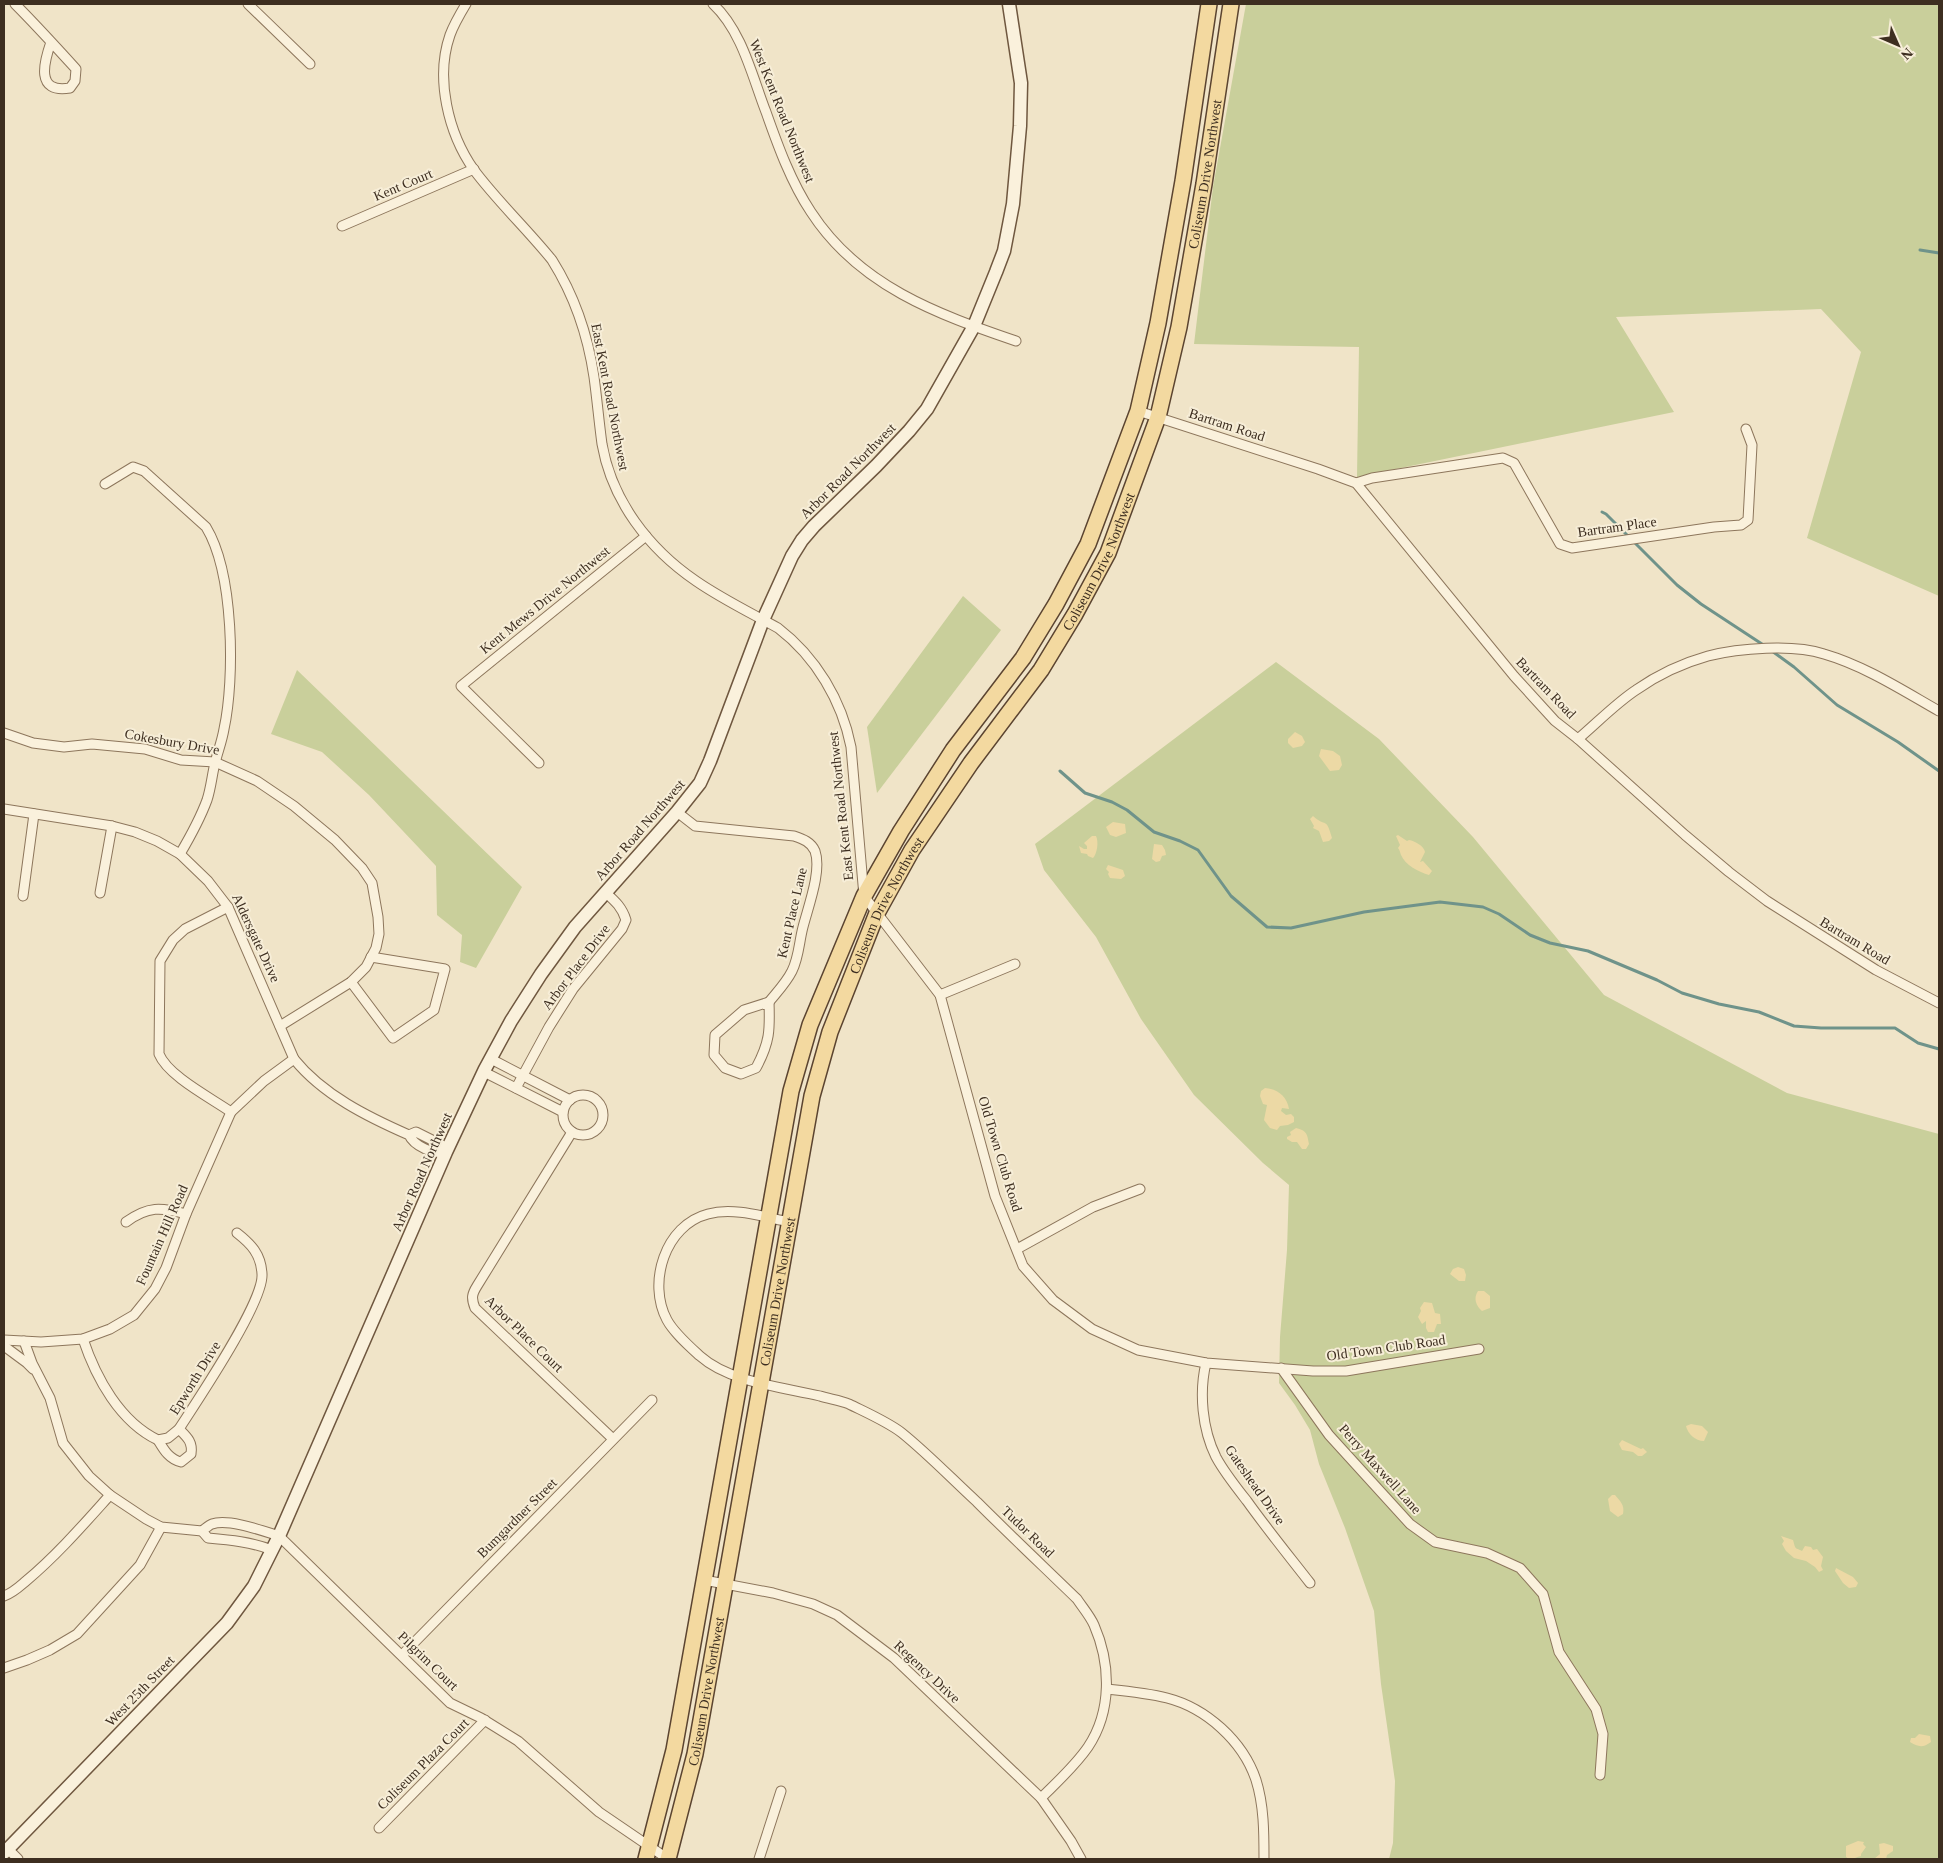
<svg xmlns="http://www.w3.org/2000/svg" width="1943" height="1863" viewBox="0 0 1943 1863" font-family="Georgia,serif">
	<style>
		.green { fill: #c9cf9b }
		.sand { fill: #ecd9a5 }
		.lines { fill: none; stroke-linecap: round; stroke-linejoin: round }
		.stream { stroke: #6f938a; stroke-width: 3 }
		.street-casing { stroke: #8d765c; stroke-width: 11 }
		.secondary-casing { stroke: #6f573f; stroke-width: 15 }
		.primary-casing { stroke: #5b4430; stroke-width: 18 }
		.street { stroke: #faf1dc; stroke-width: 9 }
		.secondary { stroke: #faf1dc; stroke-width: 12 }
		.primary { stroke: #f3d9a0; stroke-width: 15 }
		.labels { text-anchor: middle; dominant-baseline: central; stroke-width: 4; stroke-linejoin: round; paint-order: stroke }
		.street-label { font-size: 14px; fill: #3d2e20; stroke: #f7eed8 }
	</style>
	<rect width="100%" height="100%" fill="#f0e4c8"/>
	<g class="green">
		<path d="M1246 4H1939V596L1807 538 1861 352 1821 309 1616 317 1674 412 1357 477 1359 347 1194 344 1213 187Z"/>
		<path d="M963 596 1001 630 877 793 867 727Z"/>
		<path d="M1276 662 1379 739 1473 837 1604 995 1787 1093 1939 1134V1859H1389L1393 1843 1395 1781 1381 1684 1374 1611 1345 1528 1319 1464 1310 1430 1295 1405 1279 1383 1280 1337 1287 1250 1289 1185 1263 1163 1194 1095 1141 1019 1096 937 1044 870 1035 844Z"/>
		<path d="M297 670 522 887 476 968 460 962 462 935 437 915 436 866 369 795 322 752 271 734Z"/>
	</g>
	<g class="sand">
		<path d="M1295 732 1302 736 1305 742 1302 746 1293 748 1288 743V739Z"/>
		<path d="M1321 749 1333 751 1340 756 1342 765 1339 770 1330 771 1319 756Z"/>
		<path d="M1313 816C1326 828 1326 816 1332 838L1329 841 1323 842 1319 831 1313 828 1314 826 1310 819Z"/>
		<path d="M1113 822 1125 824 1126 833 1116 837 1110 835 1106 827Z"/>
		<path d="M1398 835 1407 841 1409 840C1415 841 1424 846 1425 852L1420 862 1423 861 1432 871 1429 875C1419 872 1405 865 1401 855 1400 853 1400 850 1398 848L1400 845 1396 836Z"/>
		<path d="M1092 836H1096C1099 842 1097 854 1093 858L1088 856 1087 854 1081 853 1079 846 1084 849H1087V846L1084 843Z"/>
		<path d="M1154 844 1162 845 1165 850 1166 855 1162 856 1160 861 1156 862 1152 859Z"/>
		<path d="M1108 865 1123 870 1125 876 1121 879 1110 878 1108 874 1109 872 1106 869Z"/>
		<path d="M1265 1088C1277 1089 1287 1096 1289 1109L1282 1108 1281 1111 1286 1115 1291 1114 1294 1117V1122L1288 1125 1280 1126 1277 1130 1270 1128 1264 1120 1267 1105 1263 1104 1260 1096 1261 1091Z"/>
		<path d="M1296 1128C1306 1131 1307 1132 1309 1144L1306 1149H1302L1297 1142H1292L1287 1139V1137L1291 1135 1290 1132Z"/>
		<path d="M1458 1267 1464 1269 1466 1275 1465 1281H1459L1450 1274 1453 1269Z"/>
		<path d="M1478 1291H1484L1490 1296V1308L1482 1311C1476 1306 1473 1298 1478 1291Z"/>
		<path d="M1424 1302 1432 1303 1435 1313 1440 1314 1441 1324H1437L1434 1332H1428L1426 1328V1321L1422 1324 1418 1317 1421 1311 1420 1308Z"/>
		<path d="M1691 1424 1702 1426 1708 1432 1704 1441C1695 1441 1688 1434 1686 1426Z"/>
		<path d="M1622 1440 1641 1449 1643 1448 1647 1452 1642 1456H1638L1633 1452 1622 1450 1619 1444Z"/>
		<path d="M1612 1495H1615C1620 1501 1625 1505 1623 1514L1618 1517 1610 1511 1608 1499Z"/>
		<path d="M1781 1536 1793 1540C1796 1550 1794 1547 1802 1551L1805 1546 1811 1547 1813 1550 1817 1549 1823 1557 1821 1566 1823 1570 1819 1572 1815 1567 1806 1561 1794 1558 1786 1551 1782 1544 1784 1541Z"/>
		<path d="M1836 1568 1853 1577 1858 1583 1856 1587 1849 1588 1843 1583 1835 1571Z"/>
		<path d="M1919 1734 1930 1736 1931 1742C1923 1748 1918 1747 1910 1742L1911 1738H1915Z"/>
		<path d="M1858 1841 1864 1842 1863 1844 1866 1847 1861 1854V1856C1855 1857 1852 1862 1846 1857V1846Z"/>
		<path d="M1884 1843 1893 1846V1851L1887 1855 1886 1859H1874L1880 1854 1879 1844Z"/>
	</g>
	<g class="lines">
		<g class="stream">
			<path d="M1920 250 1939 253"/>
			<path d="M1602 512 1606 514 1629 537"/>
			<path d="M1634 542 1677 585 1701 604 1765 646"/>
			<path d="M1772 651 1794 667 1837 705 1898 742 1939 771"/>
			<path d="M1060 771 1085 793 1112 802 1127 810 1154 832 1180 841 1198 850 1231 896 1267 927 1291 928 1364 912 1440 902 1483 907 1499 914 1530 935 1550 943 1588 951 1657 980 1682 993 1719 1004 1759 1012 1794 1026 1821 1028H1895L1918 1043 1939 1049"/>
		</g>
		<g class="street-casing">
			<g id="street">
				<path d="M15 4C36 25 56 47 76 69L75 81 70 88C35 94 44 62 51 42"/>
				<path d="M248 4 310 64"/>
				<path d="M466 4C460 14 454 24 450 35 435 78 448 133 474 170 498 202 527 229 552 260 574 295 588 336 594 377 597 399 599 422 602 444 612 501 649 549 696 581 722 599 751 613 778 628 816 657 842 701 851 747L864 896 940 995 995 1196 1023 1266 1053 1300 1092 1329 1138 1350 1206 1363 1313 1371H1346L1479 1349"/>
				<path d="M713 4C742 31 752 76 766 112 778 146 791 182 811 212 859 286 937 314 1016 341"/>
				<path d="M342 226 474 169"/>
				<path d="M1138 411 1318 469 1356 483 1514 676 1555 721 1578 739 1685 835 1729 872 1767 901 1876 970 1939 1003"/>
				<path d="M1356 483 1372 478 1503 458 1514 463 1560 544 1572 548 1714 527 1741 525 1748 520 1752 445 1746 429"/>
				<path d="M105 484 133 467 144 471 206 527C234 573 235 678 224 729 222 741 218 751 215 763 212 775 211 788 207 800 200 819 190 837 180 854"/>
				<path d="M4 733 33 743 64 747 92 744 145 749 181 760 215 762 257 781 294 806 335 840 362 868 372 883 378 917 379 934 376 948 366 967 351 982 280 1026"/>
				<path d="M1578 739C1597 723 1615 704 1636 690 1656 676 1683 663 1708 656 1739 648 1793 644 1824 654 1865 666 1902 690 1939 711"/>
				<path d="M539 763 461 686 646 536"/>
				<path d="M4 809 112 826 135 832 157 841 180 854 208 881 228 907 294 1059C323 1095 368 1117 409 1135 414 1146 434 1155 446 1152L442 1145 416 1132 409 1135"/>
				<path d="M677 812 695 826 794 836C803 839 811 842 815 851 822 871 808 907 803 927 799 942 799 957 792 971 786 983 777 992 769 1002"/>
				<path d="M100 893 112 826"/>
				<path d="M23 896 34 814"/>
				<path d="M228 907 185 929 173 940 160 961 159 1054C168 1076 211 1098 231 1112"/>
				<path d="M351 982 393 1038 434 1010 445 969 371 957"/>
				<path d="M940 995 1015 964"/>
				<path d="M769 1002C770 1030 770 1042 756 1068L741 1074 725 1068 714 1055 715 1035 744 1010Z"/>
				<path d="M491 1059 570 1100"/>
				<path d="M484 1072 563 1112"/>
				<path d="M516 1088 549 1027 573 989 622 929 626 920C622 907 615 901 605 892"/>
				<circle cx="583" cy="1115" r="20"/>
				<path d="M572 1132 477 1286C472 1294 471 1298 475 1308L613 1439"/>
				<path d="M126 1222C148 1206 161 1207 186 1214"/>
				<path d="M790 1222C764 1217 734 1207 708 1214 665 1225 647 1283 667 1320 674 1333 689 1346 700 1356 729 1382 782 1387 820 1396 829 1399 840 1400 849 1404 865 1412 888 1422 902 1433 928 1454 952 1479 977 1502 1010 1535 1044 1567 1077 1599 1083 1608 1090 1616 1094 1625 1111 1664 1112 1711 1088 1747 1075 1766 1057 1782 1041 1798"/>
				<path d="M1017 1249 1093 1207 1140 1189"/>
				<path d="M83 1339C96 1378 120 1422 158 1440L168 1438 179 1429C197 1401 264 1302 262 1274 261 1254 251 1244 237 1233"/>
				<path d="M4 1340 41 1342 83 1339 110 1329 134 1315 155 1289 166 1268 186 1214 231 1112 264 1081 294 1059"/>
				<path d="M24 1341 32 1363 50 1398 63 1443 89 1476 110 1495 146 1519 161 1527 202 1531C205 1529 209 1525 212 1524 228 1518 263 1531 279 1536L450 1703 481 1718 518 1741 599 1812 668 1859"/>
				<path d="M4 1346 27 1363 33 1369"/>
				<path d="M1206 1363C1199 1392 1202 1429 1216 1457 1224 1472 1236 1487 1247 1501 1267 1529 1289 1556 1310 1583"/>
				<path d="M1281 1368 1329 1435 1410 1524 1435 1542 1487 1553 1520 1568 1543 1594 1559 1652 1596 1709 1603 1734 1600 1775"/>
				<path d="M158 1440C164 1450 169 1459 181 1462L191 1454C193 1442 187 1437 179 1429"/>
				<path d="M202 1531 208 1538C231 1540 251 1542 272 1550"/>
				<path d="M704 1580 773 1593 813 1604 837 1615 894 1658 1041 1798 1071 1841 1081 1859"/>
				<path d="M4 1596C13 1593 19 1587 26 1581 57 1555 83 1525 110 1495"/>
				<path d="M402 1655 652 1400"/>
				<path d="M4 1668 27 1660 50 1650 77 1634 140 1565 161 1527"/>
				<path d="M1107 1689C1127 1691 1148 1693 1167 1698 1206 1708 1243 1741 1256 1780 1264 1805 1264 1833 1264 1859"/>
				<path d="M379 1828 485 1720"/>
				<path d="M8 1849 18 1859"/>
				<path d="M759 1859 781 1791"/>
			</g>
		</g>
		<g class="secondary-casing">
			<path id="secondary" d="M4 1853 227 1623 254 1586 279 1536 446 1152 485 1069 511 1021 541 974 575 927 677 812 700 783 710 761 763 620 792 556 802 540 814 526 876 466 909 431 927 409 974 326 996 272 1004 251 1013 204 1020 126 1021 83 1009 4"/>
		</g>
		<g class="primary-casing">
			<g id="primary">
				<path d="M646 1859 674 1750 791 1091 810 1025 864 896 901 831 953 750 1023 658 1056 604 1088 544 1138 411 1158 323 1183 181 1209 4"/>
				<path id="s1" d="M668 1859 695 1754 812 1096 830 1032 877 913 912 850 971 763 1041 670 1075 614 1108 553 1158 417 1179 327 1204 184 1231 4"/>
			</g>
		</g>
		<use href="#street" class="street"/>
		<use href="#secondary" class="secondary"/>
		<use href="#primary" class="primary"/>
	</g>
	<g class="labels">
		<g class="street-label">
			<text transform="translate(782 111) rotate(68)">West Kent Road Northwest</text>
			<text stroke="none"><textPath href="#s1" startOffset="1792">Coliseum Drive Northwest</textPath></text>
			<text transform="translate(403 185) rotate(-23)">Kent Court</text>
			<text transform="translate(610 397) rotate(79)">East Kent Road Northwest</text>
			<text transform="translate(1227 425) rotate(18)">Bartram Road</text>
			<text transform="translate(848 471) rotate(-45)">Arbor Road Northwest</text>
			<text transform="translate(1617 527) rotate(-8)">Bartram Place</text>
			<text stroke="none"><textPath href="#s1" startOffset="1388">Coliseum Drive Northwest</textPath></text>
			<text transform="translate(545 600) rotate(-39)">Kent Mews Drive Northwest</text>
			<text transform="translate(1546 688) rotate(46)">Bartram Road</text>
			<text transform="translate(172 742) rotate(10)">Cokesbury Drive</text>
			<text transform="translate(841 806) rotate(-96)">East Kent Road Northwest</text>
			<text transform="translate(640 830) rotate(-49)">Arbor Road Northwest</text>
			<text stroke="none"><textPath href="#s1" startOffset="982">Coliseum Drive Northwest</textPath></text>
			<text transform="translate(792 913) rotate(-77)">Kent Place Lane</text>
			<text transform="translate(256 938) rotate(65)">Aldersgate Drive</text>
			<text transform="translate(1855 941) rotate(31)">Bartram Road</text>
			<text transform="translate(576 967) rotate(-53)">Arbor Place Drive</text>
			<text transform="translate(1000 1154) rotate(73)">Old Town Club Road</text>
			<text transform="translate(422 1172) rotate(-66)">Arbor Road Northwest</text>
			<text transform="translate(162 1235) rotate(-66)">Fountain Hill Road</text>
			<text stroke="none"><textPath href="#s1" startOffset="578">Coliseum Drive Northwest</textPath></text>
			<text transform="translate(524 1334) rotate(44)">Arbor Place Court</text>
			<text transform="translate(1386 1348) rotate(-8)">Old Town Club Road</text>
			<text transform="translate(195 1378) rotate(-58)">Epworth Drive</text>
			<text transform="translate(1380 1469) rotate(48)">Perry Maxwell Lane</text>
			<text transform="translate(1255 1485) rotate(55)">Gateshead Drive</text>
			<text transform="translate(517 1518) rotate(-45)">Bumgardner Street</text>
			<text transform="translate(1028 1532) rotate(44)">Tudor Road</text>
			<text transform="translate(428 1661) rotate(44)">Pilgrim Court</text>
			<text transform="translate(927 1672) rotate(43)">Regency Drive</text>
			<text transform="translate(140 1691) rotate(-46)">West 25th Street</text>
			<text stroke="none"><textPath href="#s1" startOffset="172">Coliseum Drive Northwest</textPath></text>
			<text transform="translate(423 1764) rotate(-45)">Coliseum Plaza Court</text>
		</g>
	</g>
	<rect width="1943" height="1863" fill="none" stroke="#3d2e20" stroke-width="10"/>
	<g transform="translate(1898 45) rotate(135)" stroke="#f7eed8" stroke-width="4" paint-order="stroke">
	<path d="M0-4L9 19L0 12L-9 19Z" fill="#3d2e20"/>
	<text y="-8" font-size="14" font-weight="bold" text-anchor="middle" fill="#3d2e20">N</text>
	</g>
</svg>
